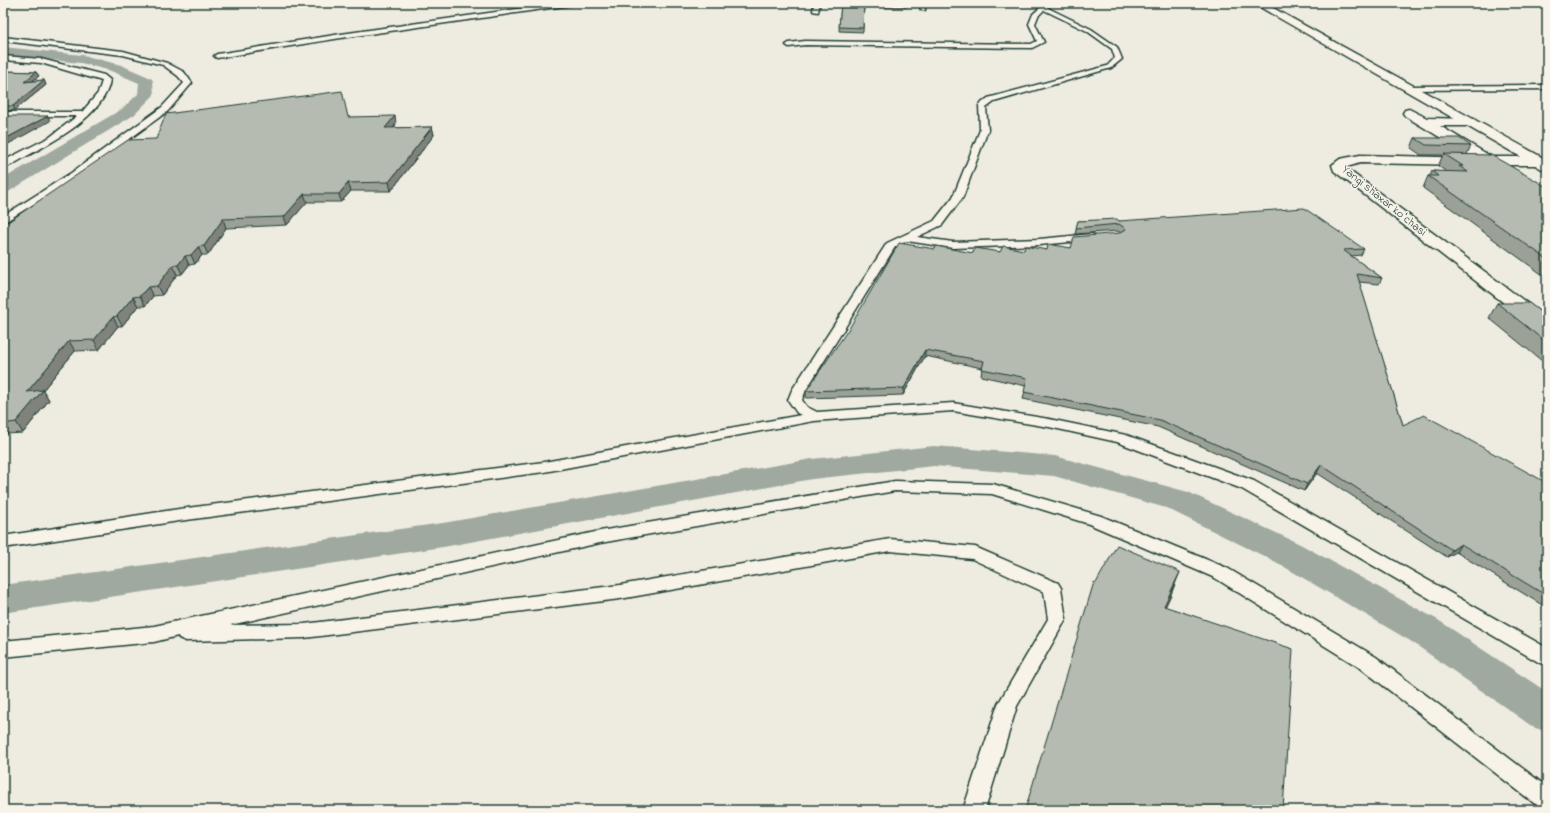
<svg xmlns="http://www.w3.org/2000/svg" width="1550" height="813" viewBox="0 0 1550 813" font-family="'Indie Flower',sans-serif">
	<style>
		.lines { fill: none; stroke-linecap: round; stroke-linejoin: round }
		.canal { fill: #9fa99f; fill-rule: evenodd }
		.lane-casing { stroke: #1f3d34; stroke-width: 3 }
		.street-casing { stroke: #1f3d34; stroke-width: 3 }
		.secondary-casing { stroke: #1f3d34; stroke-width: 3 }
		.lane { fill: #f7f3e8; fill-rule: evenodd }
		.street { fill: #f7f3e8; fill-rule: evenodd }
		.secondary { fill: #f7f3e8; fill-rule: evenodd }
		.wall { fill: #9ca197; stroke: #1f3d34 }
		.shaded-wall { fill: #7f837b; stroke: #1f3d34 }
		.building { fill: #b5bbb0; stroke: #1f3d34 }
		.labels { text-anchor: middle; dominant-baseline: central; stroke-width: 3; stroke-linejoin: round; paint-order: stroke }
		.far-street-label { font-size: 12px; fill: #1f3d34; stroke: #f7f3e8 }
	</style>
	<rect width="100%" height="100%" fill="#eeece1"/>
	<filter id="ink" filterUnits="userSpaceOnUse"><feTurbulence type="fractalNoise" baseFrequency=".025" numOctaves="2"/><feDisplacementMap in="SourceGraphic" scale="8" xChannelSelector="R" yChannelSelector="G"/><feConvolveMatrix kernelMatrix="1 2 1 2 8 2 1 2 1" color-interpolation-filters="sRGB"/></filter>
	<g filter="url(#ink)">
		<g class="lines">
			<g class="canal">
				<path d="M3 47 82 55 121 65 151 78 153 81 154 95 134 115 10 191 3 193V179L122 109 138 94 139 83 111 71 81 63 3 55Z"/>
				<path d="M934 446 1055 456 1188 492 1300 544 1438 620 1547 692V732L1533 727 1412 642 1276 562 1166 508 1054 476 934 466 812 479 443 547 3 613V585L443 523 812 459Z"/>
			</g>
			<g class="lane-casing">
				<g id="lane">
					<path d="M560 3H575L572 5 341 38 217 58 214 56 217 54 341 34Z"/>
					<path d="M814 3H820L818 12 813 11Z"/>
					<path d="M833 3H839V5L834 6Z"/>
					<path d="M919 3H925V10H921Z"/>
					<path d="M1037 3H1043L1050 9 1091 29 1117 47 1122 59 1111 68 994 102 986 108 988 130 963 197 942 225 917 237 953 242 1039 239 1092 234 1097 237 1092 240 1039 245 953 248 907 241 895 247 806 390 802 400 807 407 817 412 953 403 1049 419 1126 435 1254 481 1547 648V665L1540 663 1242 489 1117 442 1049 427 953 411 814 421 544 472 179 521 3 548V536L179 509 544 462 801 415 797 413 788 400 792 390 887 243 934 221 953 197 980 130 979 105 988 98 1107 66 1115 58 1112 49 1087 31 1044 10 1038 16 1035 24 1044 42 1032 48 805 45 789 47 786 45 789 43 805 41 1031 44 1037 41 1029 24 1033 14 1041 7Z"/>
					<path d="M3 37 123 51 167 63 184 72 192 83 168 111 77 177 3 223V216L71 173 162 107 184 83 178 76 163 65 123 55 3 41Z"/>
					<path d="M3 56 41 59 104 75 110 80C105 115 53 142 25 157 18 161 11 166 3 168V161L50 137 77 116H3V112H82L98 93 102 81 41 63 3 60Z"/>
					<path d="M1547 85V89L1408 90 1404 88 1408 86Z"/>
					<path d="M895 481 993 484 1101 516 1227 568 1376 657 1547 787V810L1539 807 1362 669 1215 578 1089 524 992 494 895 491 600 543 230 625 304 624 620 585 890 539 975 547 1058 583 1061 588 1066 619 1017 706 985 810H963L998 704 1048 619 1044 592 972 559 890 551 620 599 304 638 186 641 179 638 178 636 154 642 3 657V641L154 626 600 531Z"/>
				</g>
			</g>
			<g class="street-casing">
				<path id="street" d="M1409 109 1427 118 1474 119 1475 122 1474 125 1469 126H1440L1492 157H1539L1544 158 1546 161 1544 164 1539 165H1489L1475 159 1477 161 1475 164 1470 165 1360 163 1347 167V169L1547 318V333L1540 331 1334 171 1332 165 1340 159 1360 155 1474 158 1405 116 1403 113 1405 110Z"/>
			</g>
			<g class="secondary-casing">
				<path id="secondary" d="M1253 3H1264L1547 160V170L1542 169Z"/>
			</g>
			<use href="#lane" class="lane"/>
			<use href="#street" class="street"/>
			<use href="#secondary" class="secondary"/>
		</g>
		<g class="wall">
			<path d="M841 3H864L863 32 839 31Z"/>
			<path d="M884 3H908L907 7H884Z"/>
			<path d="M3 71 36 72 39 76 32 81 44 80 46 85 15 110 3 111Z"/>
			<path d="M349 117 396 124 393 128 432 127 434 135 391 191H351L341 202H307L287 225 226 228 208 255H202L195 264 189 265 182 274 177 275 162 295 153 296 145 306H138L122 326H118L99 350 75 351 43 390 49 400 23 433 6 434 3 438V222H8L156 139Z"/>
			<path d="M1415 138 1471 146 1467 154 1547 187V278L1423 188 1428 176H1430L1432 171 1447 172 1438 166 1443 155H1421L1411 148Z"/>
			<path d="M1078 221H1119L1364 249 1361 255 1351 256 1382 278 1379 284 1359 282 1403 425 1547 483V608L1456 552 1447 557 1317 473 1304 491 1158 427 1023 399 1026 386 981 376 982 368 925 356 903 395 806 398V391L935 249 973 253 1000 252 1024 250H1047L1071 248 1121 233 1118 231 1075 234Z"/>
			<path d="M1497 303 1547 317V365L1489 318Z"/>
		</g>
		<g class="shaded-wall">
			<path d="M36 72 39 76 26 86 24 82Z"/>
			<path d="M44 80 46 85 15 110 13 106Z"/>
			<path d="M5 113 7 118 3 121V114Z"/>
			<path d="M48 116 50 121 3 147V140Z"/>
			<path d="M395 116 396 124 387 135 385 128Z"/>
			<path d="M432 127 434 135 391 191 389 182Z"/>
			<path d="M348 183 351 191 341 202 339 194Z"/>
			<path d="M304 194 307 202 287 225 284 217Z"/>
			<path d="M223 219 226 228 208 255 204 246Z"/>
			<path d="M198 247 202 255 195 264 191 255Z"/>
			<path d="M185 256 189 265 182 274 178 265Z"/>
			<path d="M173 265 177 275 162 295 157 286Z"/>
			<path d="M148 287 153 296 145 306 140 296Z"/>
			<path d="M133 297 138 306 122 326 117 316Z"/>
			<path d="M113 317 118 326 99 350 94 340Z"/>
			<path d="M69 341 75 351 33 402 27 392Z"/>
			<path d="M925 350V356L903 395 904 388Z"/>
			<path d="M43 390 49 400 23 433 16 422Z"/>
			<path d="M3 430 6 434 3 438Z"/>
			<path d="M1321 465 1317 473 1304 491 1307 484Z"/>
			<path d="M1461 544 1456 552 1447 557 1452 550Z"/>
			<path d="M1180 572 1170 597 1154 631 1164 606Z"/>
		</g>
		<g class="building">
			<path d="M841 3H864L863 28 839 27Z"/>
			<path d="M3 71 36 72 24 82 44 80 13 106H3Z"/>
			<path d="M342 91 348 117 395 116 385 128 432 127 389 182 348 183 339 194H304L284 217 223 219 204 246 198 247 191 255 185 256 178 265H173L157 286 148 287 140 296 133 297 117 316 113 317 94 340 69 341 27 392 43 390 16 422 3 424V222H8L128 140 156 139 166 114Z"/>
			<path d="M3 116H48L3 140Z"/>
			<path d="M1415 138H1459L1471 146 1426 145Z"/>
			<path d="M1444 154 1491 155 1547 187V259L1428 176H1438L1432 171 1468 172 1459 166H1463Z"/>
			<path d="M1304 208 1364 249 1343 250 1382 278 1357 274 1403 425 1424 415 1547 483V596L1461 544 1452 550 1321 465 1307 484 1160 420 1024 392 1027 378 982 369 984 361 925 350 904 388 806 391 850 327 899 243 935 249 936 246 973 253 975 248 1000 252 1003 246 1024 250 1025 246 1047 250 1048 244 1071 248 1074 237 1120 233 1126 229 1119 224 1076 228 1078 221 1117 219 1119 221Z"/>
			<path d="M1497 303H1529L1547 317V343Z"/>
			<path d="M1117 545 1180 572 1164 606 1293 649 1283 810H1025L1094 582 1096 583Z"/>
		</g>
	</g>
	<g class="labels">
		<g class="far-street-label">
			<text transform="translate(1384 201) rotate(39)">Yangi shaxar koʻchasi</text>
		</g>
	</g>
	<rect width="1550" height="813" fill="none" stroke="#f7f3e8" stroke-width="16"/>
	<rect x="8" y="8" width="1534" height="797" fill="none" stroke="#1f3d34" stroke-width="1.5" filter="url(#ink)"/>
</svg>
